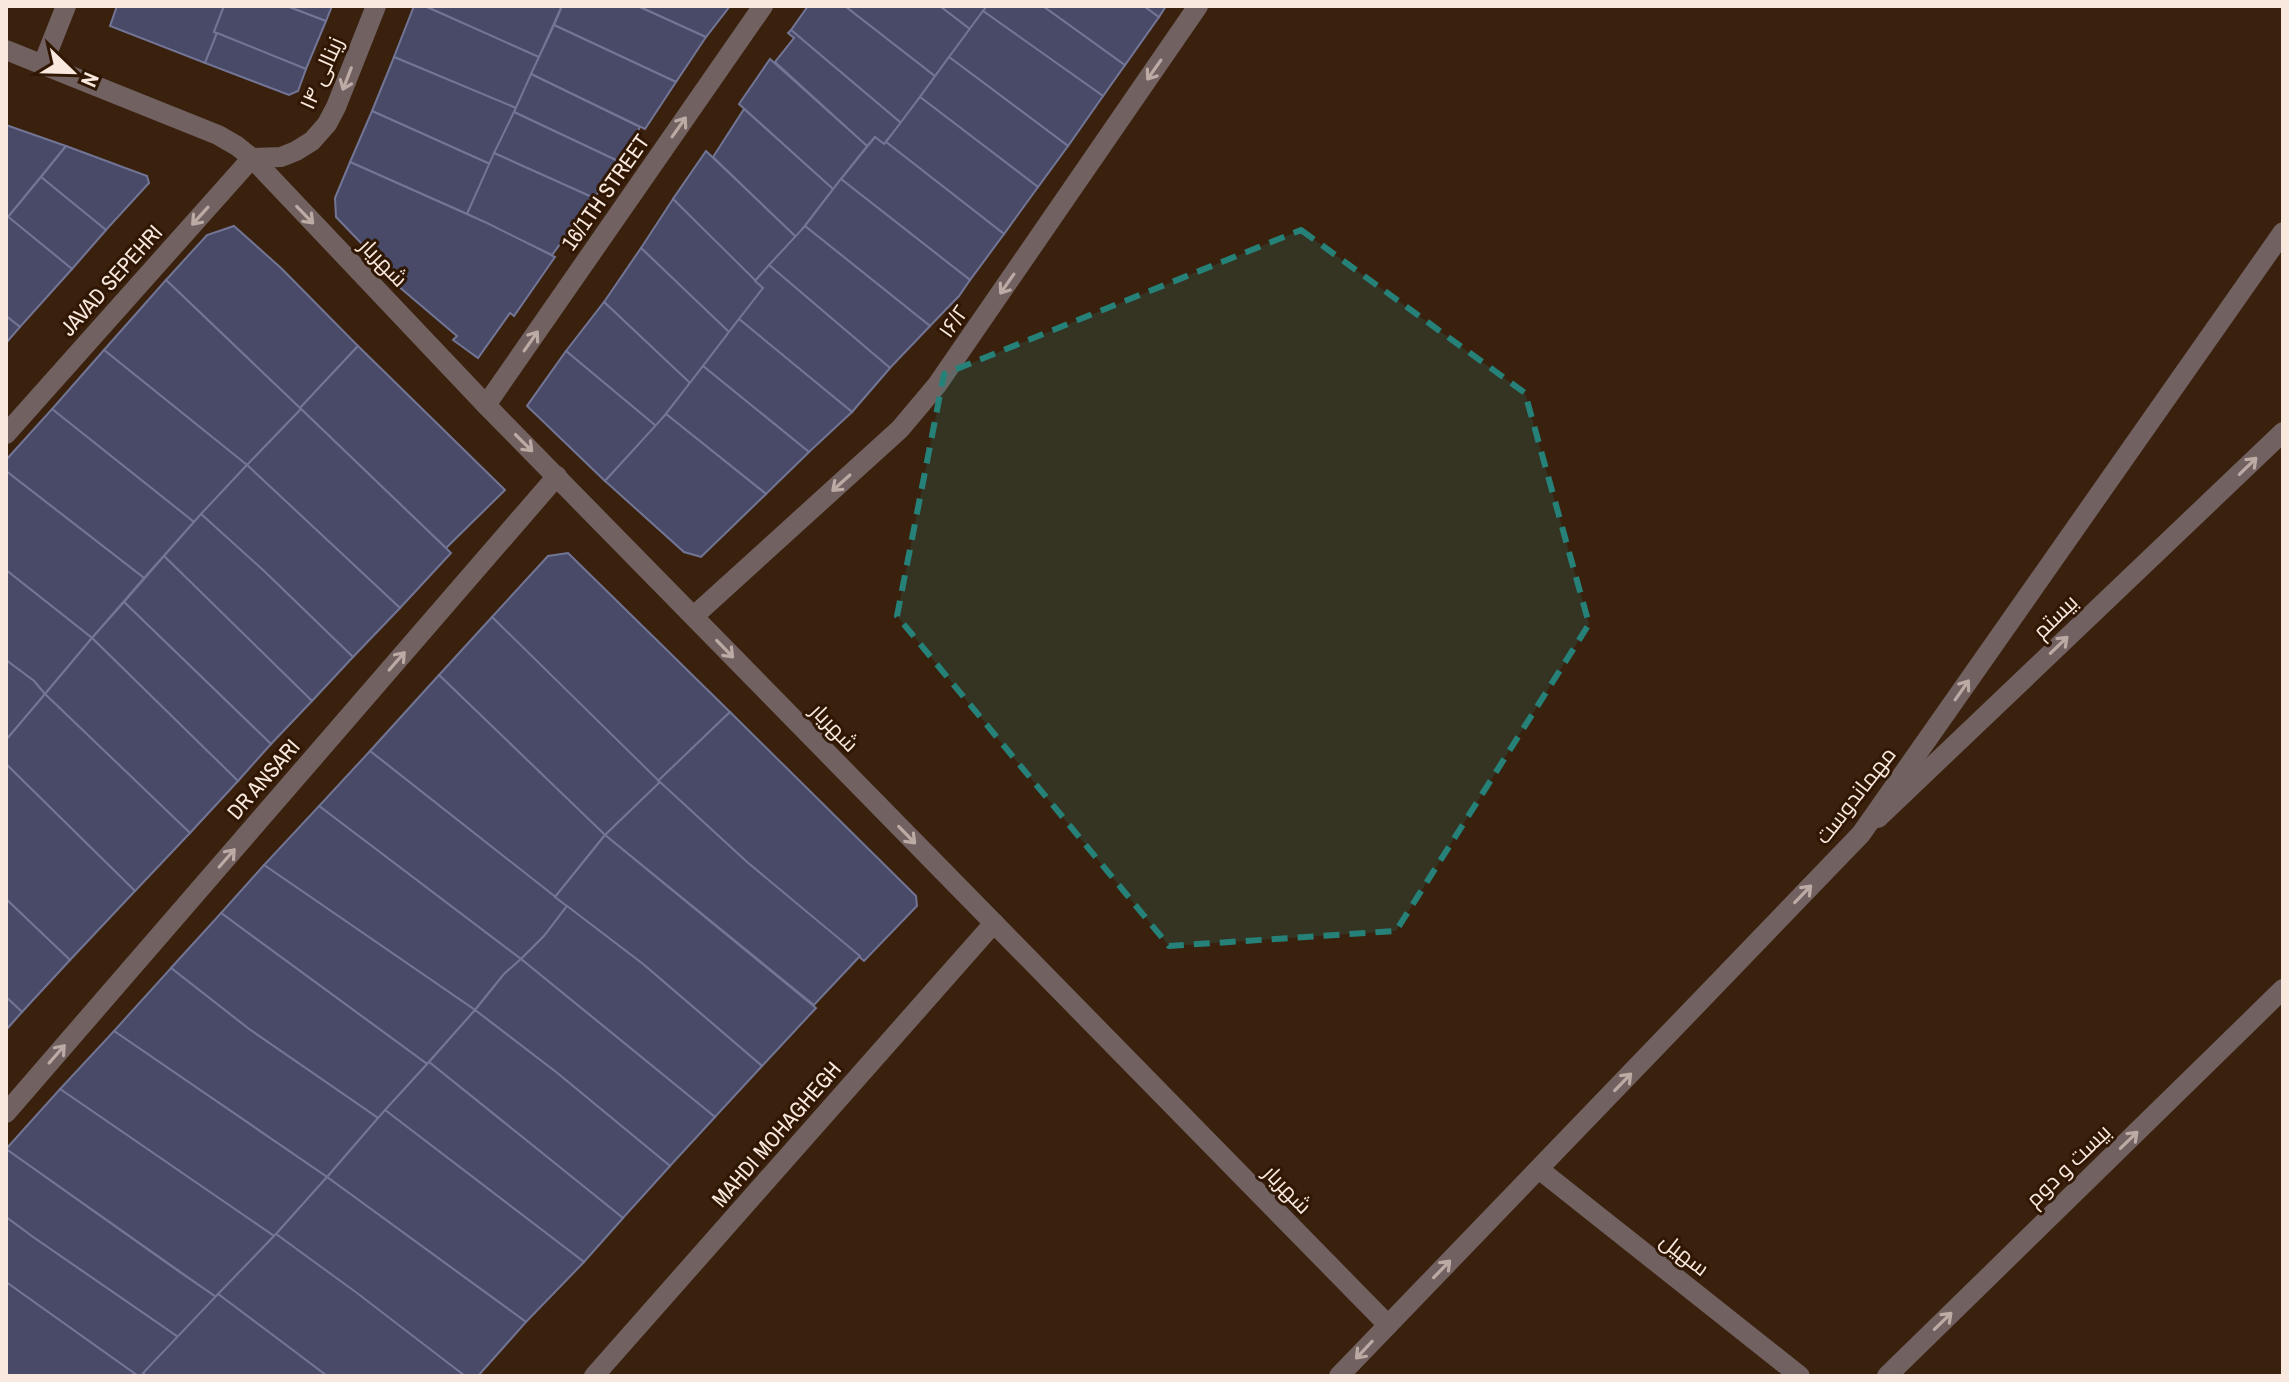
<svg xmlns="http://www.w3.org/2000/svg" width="2289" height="1382" viewBox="0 0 2289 1382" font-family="'Archivo Narrow',Cairo,sans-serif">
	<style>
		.building { fill: #484a67; stroke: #727595; stroke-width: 2 }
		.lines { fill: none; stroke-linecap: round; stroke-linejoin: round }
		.service { stroke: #726161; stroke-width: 20 }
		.minor { stroke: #726161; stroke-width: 20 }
		.tertiary { stroke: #726161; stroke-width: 20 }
		.oneway { stroke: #bcaba5 }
		.marked { fill: #268179; fill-opacity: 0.2; stroke: #268179; stroke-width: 6; stroke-dasharray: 16 10; stroke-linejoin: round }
		.labels { text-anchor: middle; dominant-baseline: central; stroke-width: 6; stroke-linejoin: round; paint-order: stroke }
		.street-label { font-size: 22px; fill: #f9e8dd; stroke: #2f1704 }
	</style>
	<rect width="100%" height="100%" fill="#39210e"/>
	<g class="building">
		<path d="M117 6H224L214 32 217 33 205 63 110 26Z"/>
		<path d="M224 6H287L326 21 306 69 214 32Z"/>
		<path d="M287 6H332L326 21Z"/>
		<path d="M414 6H425L539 57 516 108 394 57Z"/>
		<path d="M425 6H558L561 8 539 57Z"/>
		<path d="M562 6H638L706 37 676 82 554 25Z"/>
		<path d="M638 6H730L706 37Z"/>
		<path d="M808 6H845L935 76 901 123 791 30Z"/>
		<path d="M845 6H940L970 29 935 76Z"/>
		<path d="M940 6H987L970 29Z"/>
		<path d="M987 6H1043L1125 65 1103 96 983 11Z"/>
		<path d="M1043 6H1144L1159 17 1125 65Z"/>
		<path d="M1144 6H1166L1159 17Z"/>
		<path d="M983 11 1103 96 1068 146 949 57Z"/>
		<path d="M554 25 676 82 645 129 531 74Z"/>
		<path d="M791 30 901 123 884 144 875 137 867 146 775 62 794 38 788 33Z"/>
		<path d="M217 33 306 69 298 91 289 95 205 63Z"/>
		<path d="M394 57 516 108 490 164 372 111Z"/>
		<path d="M949 57 1068 146 1038 187 920 97Z"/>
		<path d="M770 59 867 146 833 189 739 104Z"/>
		<path d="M531 74 640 127 623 161 620 162 514 112Z"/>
		<path d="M920 97 1038 187 1004 234 886 142Z"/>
		<path d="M744 109 833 189 796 237 713 157Z"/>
		<path d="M372 111 490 164 467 214 350 162Z"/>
		<path d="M514 112 620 162 594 198 494 153Z"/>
		<path d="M6 125 66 146 8 217 6 215Z"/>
		<path d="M875 137 884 144 886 142 1004 234 970 280 841 179Z"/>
		<path d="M66 146 147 176 149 183 106 230 41 177Z"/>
		<path d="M706 151 796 237 755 281 673 199Z"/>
		<path d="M494 153 594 198 552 255 467 214Z"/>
		<path d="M350 162 487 223 555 257 514 316 510 313 478 358 453 340 457 336 397 285 400 281 388 271 336 217 335 198Z"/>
		<path d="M41 177 106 230 72 269 8 217Z"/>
		<path d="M841 179 970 280 959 296 930 326 805 226Z"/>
		<path d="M673 199 763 288 729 332 641 248Z"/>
		<path d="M6 215 72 269 20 327 6 316Z"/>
		<path d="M234 226 281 268 358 346 300 408 166 280 207 235Z"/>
		<path d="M805 226 930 326 890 368 769 265Z"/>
		<path d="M641 248 729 332 690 383 604 302Z"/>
		<path d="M769 265 890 368 852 412 739 319 763 288 755 281Z"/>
		<path d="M166 280 301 409 247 465 104 350Z"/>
		<path d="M604 302 690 383 656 426 566 351Z"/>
		<path d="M6 316 20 327 6 343Z"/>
		<path d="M739 319 852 412 809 452 703 366Z"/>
		<path d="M358 346 505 490 446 548 300 408Z"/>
		<path d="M104 350 247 465 194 522 52 409Z"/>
		<path d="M566 351 656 426 605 481 527 406Z"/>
		<path d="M703 366 809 452 766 494 666 414Z"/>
		<path d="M52 409 194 522 144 578 6 471V460Z"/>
		<path d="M301 409 451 553 400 608 247 465Z"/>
		<path d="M666 414 766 494 701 557 684 552 605 481Z"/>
		<path d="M247 465 400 608 353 657 264 571 201 514Z"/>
		<path d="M6 471 144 578 92 638 6 570Z"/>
		<path d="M201 514 264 571 353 657 312 701 164 556Z"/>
		<path d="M568 553 730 712 658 781 492 617 548 556Z"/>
		<path d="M164 556 312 701 271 744 124 602Z"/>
		<path d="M6 570 92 638 45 694 34 681 6 660Z"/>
		<path d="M124 602 271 744 238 781 92 638Z"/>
		<path d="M492 617 660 782 605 835 439 675Z"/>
		<path d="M92 638 238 781 190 833 45 694Z"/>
		<path d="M6 660 34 681 45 694 6 740Z"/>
		<path d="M439 675 605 835 555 897 370 751Z"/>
		<path d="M45 694 190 833 135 891 6 764V740Z"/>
		<path d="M730 712 916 896 917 906 864 961 747 862 658 781Z"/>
		<path d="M370 751 567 906 544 936 521 959 319 806Z"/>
		<path d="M6 764 135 891 70 960 6 899Z"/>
		<path d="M660 782 747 862 860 956 814 1005 605 835Z"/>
		<path d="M319 806 521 959 504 974 475 1010 264 865Z"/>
		<path d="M605 835 816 1008 762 1066 643 964 555 897Z"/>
		<path d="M264 865 475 1010 427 1064 221 913Z"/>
		<path d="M6 899 70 960 22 1012 6 997Z"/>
		<path d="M567 906 643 964 762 1066 715 1117 521 959 544 936Z"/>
		<path d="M221 913 427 1064 378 1118 249 1029 171 968Z"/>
		<path d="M521 959 715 1117 670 1166 556 1072 475 1010 504 974Z"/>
		<path d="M171 968 249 1029 378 1118 327 1177 114 1031Z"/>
		<path d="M6 997 22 1012 6 1030Z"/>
		<path d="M475 1010 556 1072 670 1166 623 1218 429 1062Z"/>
		<path d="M114 1031 327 1177 276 1234 274 1236 60 1089Z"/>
		<path d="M429 1062 623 1218 584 1262 385 1110Z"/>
		<path d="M60 1089 274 1236 216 1297 6 1149Z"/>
		<path d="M385 1110 584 1262 526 1322 327 1177Z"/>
		<path d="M6 1149 181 1273 216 1297 178 1337 33 1237 6 1217Z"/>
		<path d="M327 1177 526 1322 478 1376H465L276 1234Z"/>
		<path d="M6 1217 33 1237 178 1337 141 1376H138L6 1282Z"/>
		<path d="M276 1234 357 1293 465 1376H327L218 1294Z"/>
		<path d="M6 1282 20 1292 138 1376H6Z"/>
		<path d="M218 1294 290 1348 327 1376H147L143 1373Z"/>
	</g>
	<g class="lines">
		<path class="service" d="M1878 818 2283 432"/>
		<g class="minor">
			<path d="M43 64 66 6"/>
			<path d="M252 158 486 405 1388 1325"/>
			<path d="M252 158 281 157 296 151 312 141 327 124 336 107 376 6"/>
			<path d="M486 405 763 6"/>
			<path d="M6 434 252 158"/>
			<path d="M694 616 900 429 937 385 1198 6"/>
			<path d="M6 1113 557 476"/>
			<path d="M1540 1170 1800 1376"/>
			<path d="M594 1376 994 923"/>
			<path d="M1339 1376 1861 834 2283 232"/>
			<path d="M1887 1376 2283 989"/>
		</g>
		<path class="tertiary" d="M6 50 218 135 237 146 252 158"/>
	</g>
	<defs><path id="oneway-shaft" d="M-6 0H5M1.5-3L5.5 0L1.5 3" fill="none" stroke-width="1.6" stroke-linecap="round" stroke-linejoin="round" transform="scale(2)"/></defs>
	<g class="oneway">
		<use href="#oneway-shaft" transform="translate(1154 70) rotate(125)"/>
		<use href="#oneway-shaft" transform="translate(347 79) rotate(111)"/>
		<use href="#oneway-shaft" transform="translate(679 127) rotate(-55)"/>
		<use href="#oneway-shaft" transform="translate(305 215) rotate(46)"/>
		<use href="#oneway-shaft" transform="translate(200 216) rotate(132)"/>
		<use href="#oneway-shaft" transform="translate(1007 284) rotate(125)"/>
		<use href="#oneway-shaft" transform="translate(531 341) rotate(-55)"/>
		<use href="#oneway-shaft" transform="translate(524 443) rotate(45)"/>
		<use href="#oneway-shaft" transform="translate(2248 466) rotate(-44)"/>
		<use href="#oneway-shaft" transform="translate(841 483) rotate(138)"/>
		<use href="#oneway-shaft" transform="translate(2059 645) rotate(-44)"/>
		<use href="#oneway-shaft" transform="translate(725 649) rotate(46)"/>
		<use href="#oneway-shaft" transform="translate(397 661) rotate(-49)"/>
		<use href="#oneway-shaft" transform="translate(1962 690) rotate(-55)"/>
		<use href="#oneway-shaft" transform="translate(907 835) rotate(46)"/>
		<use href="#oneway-shaft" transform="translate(227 858) rotate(-49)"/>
		<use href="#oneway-shaft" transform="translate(1803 894) rotate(-46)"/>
		<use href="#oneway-shaft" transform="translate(57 1054) rotate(-49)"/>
		<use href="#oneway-shaft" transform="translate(1623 1082) rotate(-46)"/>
		<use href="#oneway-shaft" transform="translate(2129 1140) rotate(-44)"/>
		<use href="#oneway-shaft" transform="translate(1442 1269) rotate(-46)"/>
		<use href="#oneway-shaft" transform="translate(1943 1321) rotate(-44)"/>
		<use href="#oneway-shaft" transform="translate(1364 1350) rotate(133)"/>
	</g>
	<path class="marked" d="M1301 230 1525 393 1589 624 1396 931 1169 946 897 616 944 374Z"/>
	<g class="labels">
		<g class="street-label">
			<text transform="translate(321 73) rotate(-66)">زینالی ۱۴</text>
			<text transform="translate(605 192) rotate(-55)">16/1TH STREET</text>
			<text transform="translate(384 262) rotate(46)">شهریار</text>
			<text transform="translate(111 280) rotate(-48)">JAVAD SEPEHRI</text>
			<text transform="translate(953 321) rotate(-55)">۱۶/۲</text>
			<text transform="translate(2055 616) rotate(-44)">بیستم</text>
			<text transform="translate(835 727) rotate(46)">شهریار</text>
			<text transform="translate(263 779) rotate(-49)">DR ANSARI</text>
			<text transform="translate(1855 795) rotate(-52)">مهماندوست</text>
			<text transform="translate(776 1134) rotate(-49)">MAHDI MOHAGHEGH</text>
			<text transform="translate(2068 1165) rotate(-44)">بیست و دوم</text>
			<text transform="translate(1288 1189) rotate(46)">شهریار</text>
			<text transform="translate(1685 1254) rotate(38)">سهیل</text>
		</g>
	</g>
	<rect width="2289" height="1382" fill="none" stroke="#f9e8dd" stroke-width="16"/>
	<g transform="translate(72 72) rotate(113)" stroke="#2f1704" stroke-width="6" paint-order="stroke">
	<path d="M0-6L14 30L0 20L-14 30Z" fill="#f9e8dd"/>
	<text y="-12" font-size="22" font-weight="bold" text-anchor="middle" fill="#f9e8dd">N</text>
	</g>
</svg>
